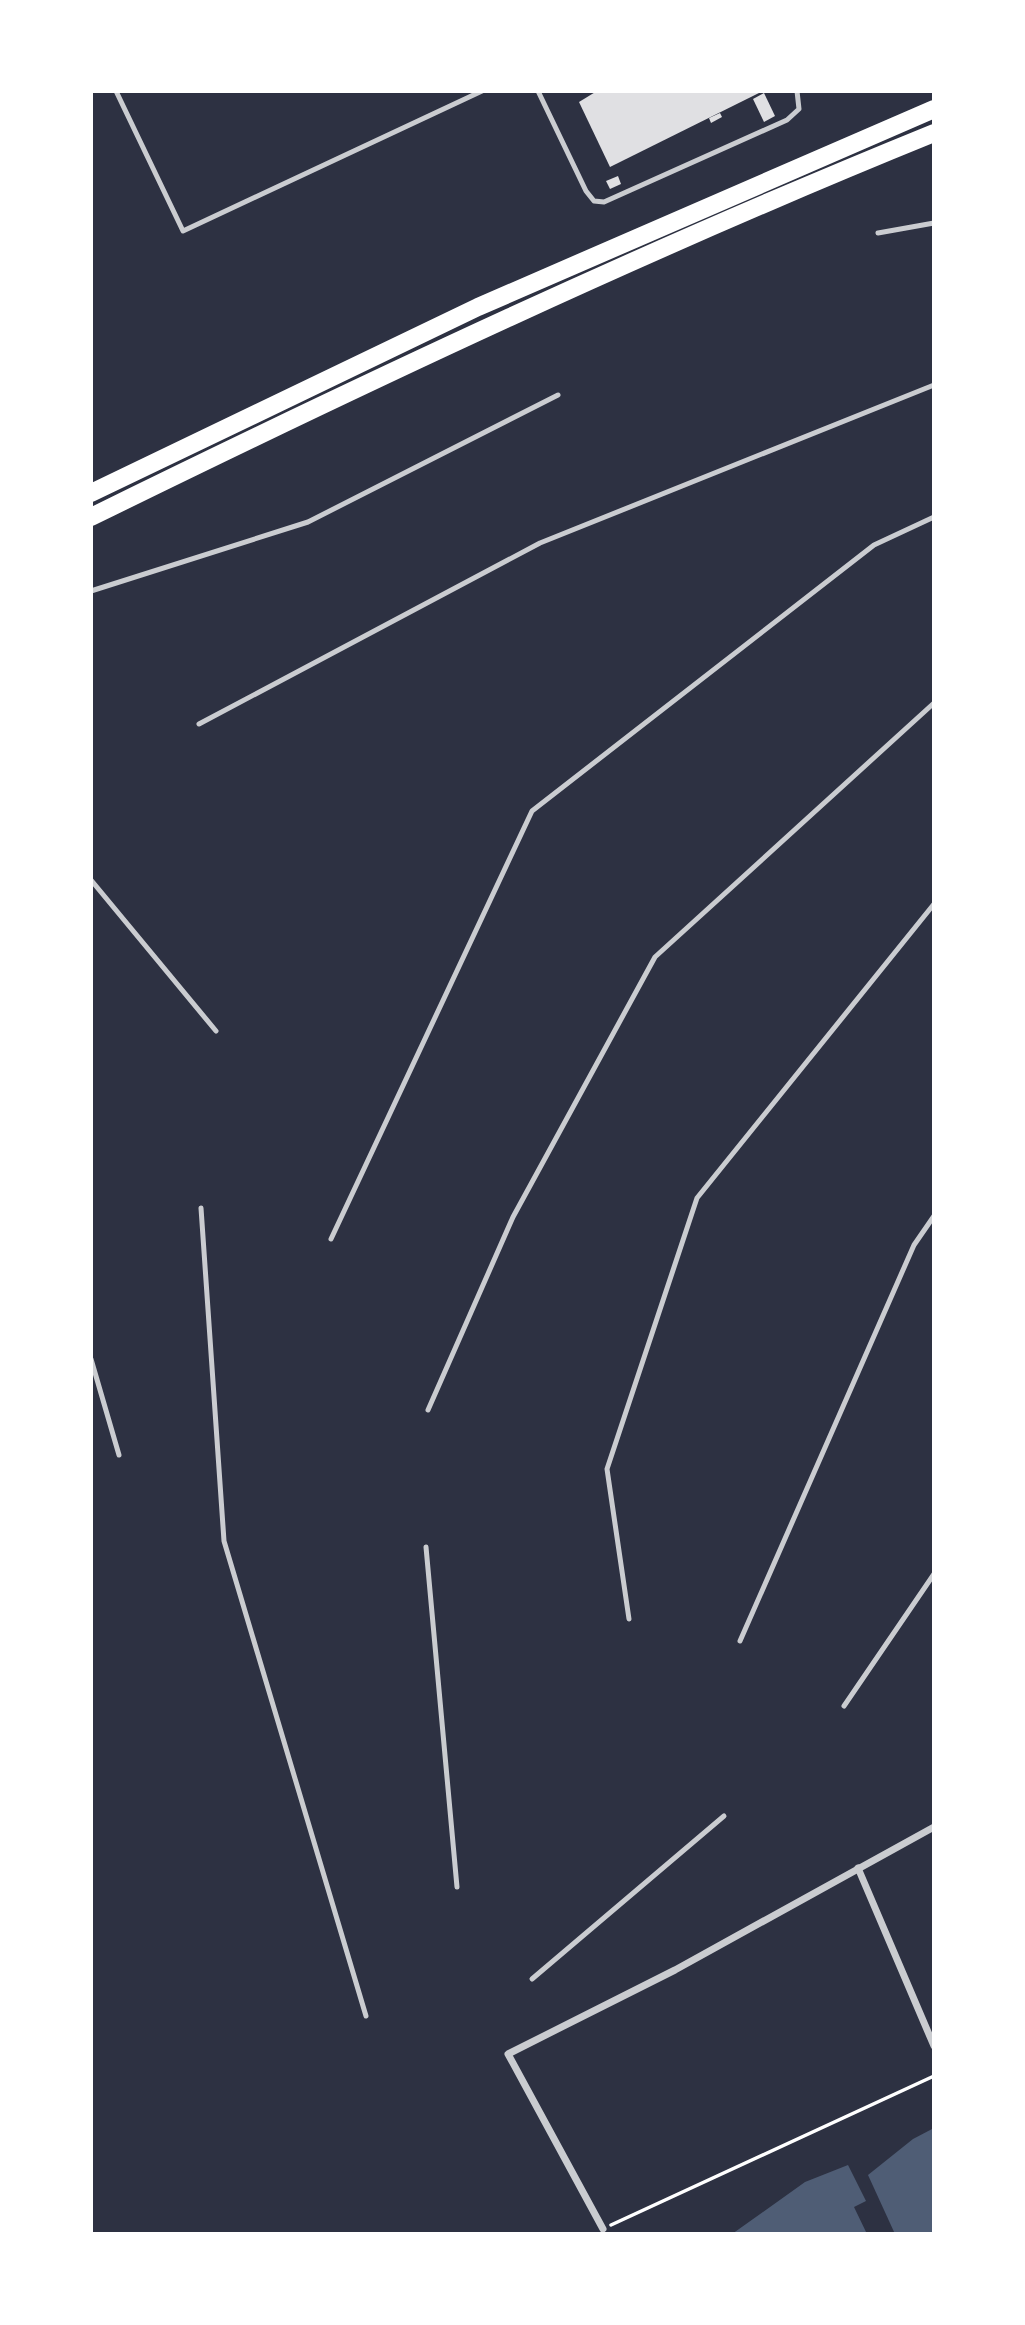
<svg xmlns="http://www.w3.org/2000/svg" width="1025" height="2325" viewBox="0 0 1025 2325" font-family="Barlow,sans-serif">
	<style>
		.water { fill: #4f5d75 }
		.building { fill: #e0e0e3 }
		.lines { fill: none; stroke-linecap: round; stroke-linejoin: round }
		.path { stroke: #fff; stroke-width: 3.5 }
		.service { stroke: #caccd0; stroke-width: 5 }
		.minor { stroke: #caccd0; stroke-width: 7 }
		.trunk { stroke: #fff; stroke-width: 18 }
	</style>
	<rect width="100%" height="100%" fill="#2d3142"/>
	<g class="water">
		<path d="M934 2128V2234H895L868 2175 913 2139Z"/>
		<path d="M848 2165 866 2201 854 2207 867 2234H732L805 2182Z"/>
	</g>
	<g class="building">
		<path d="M597 91H763L610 167 579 102Z"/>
		<path d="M764 93 775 116 764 122 753 99Z"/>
		<path d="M720 113 722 117 711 123 709 118Z"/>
		<path d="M618 176 621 184 610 189 606 181Z"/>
	</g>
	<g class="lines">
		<path class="path" d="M611 2225 934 2076"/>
		<g class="service">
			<path d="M116 91 183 231 482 91"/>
			<path d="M538 91 586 191 594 201 604 202 787 120 799 109 797 91"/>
			<path d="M878 233 934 223"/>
			<path d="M91 591 308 522 558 395"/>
			<path d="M199 724 540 543 934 385"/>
			<path d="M91 880 216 1031"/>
			<path d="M201 1208 224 1541 366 2016"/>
			<path d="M331 1239 532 811 874 545 934 517"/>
			<path d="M91 1359 119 1455"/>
			<path d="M428 1410 513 1217 655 957 934 703"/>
			<path d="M426 1547 457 1887"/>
			<path d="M629 1619 607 1469 697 1198 934 904"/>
			<path d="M740 1641 914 1245 934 1216"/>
			<path d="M844 1706 934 1574"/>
			<path d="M532 1979 724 1816"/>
		</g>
		<g class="minor">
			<path d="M858 1868 934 2046"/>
			<path d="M603 2229 508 2054 675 1970 934 1827"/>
		</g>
		<g class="trunk">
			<path d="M91 493 478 307 934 109"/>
			<path d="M91 517C368 381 648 249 934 133"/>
		</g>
	</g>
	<rect width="1025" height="2325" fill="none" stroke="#ffffff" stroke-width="186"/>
</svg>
